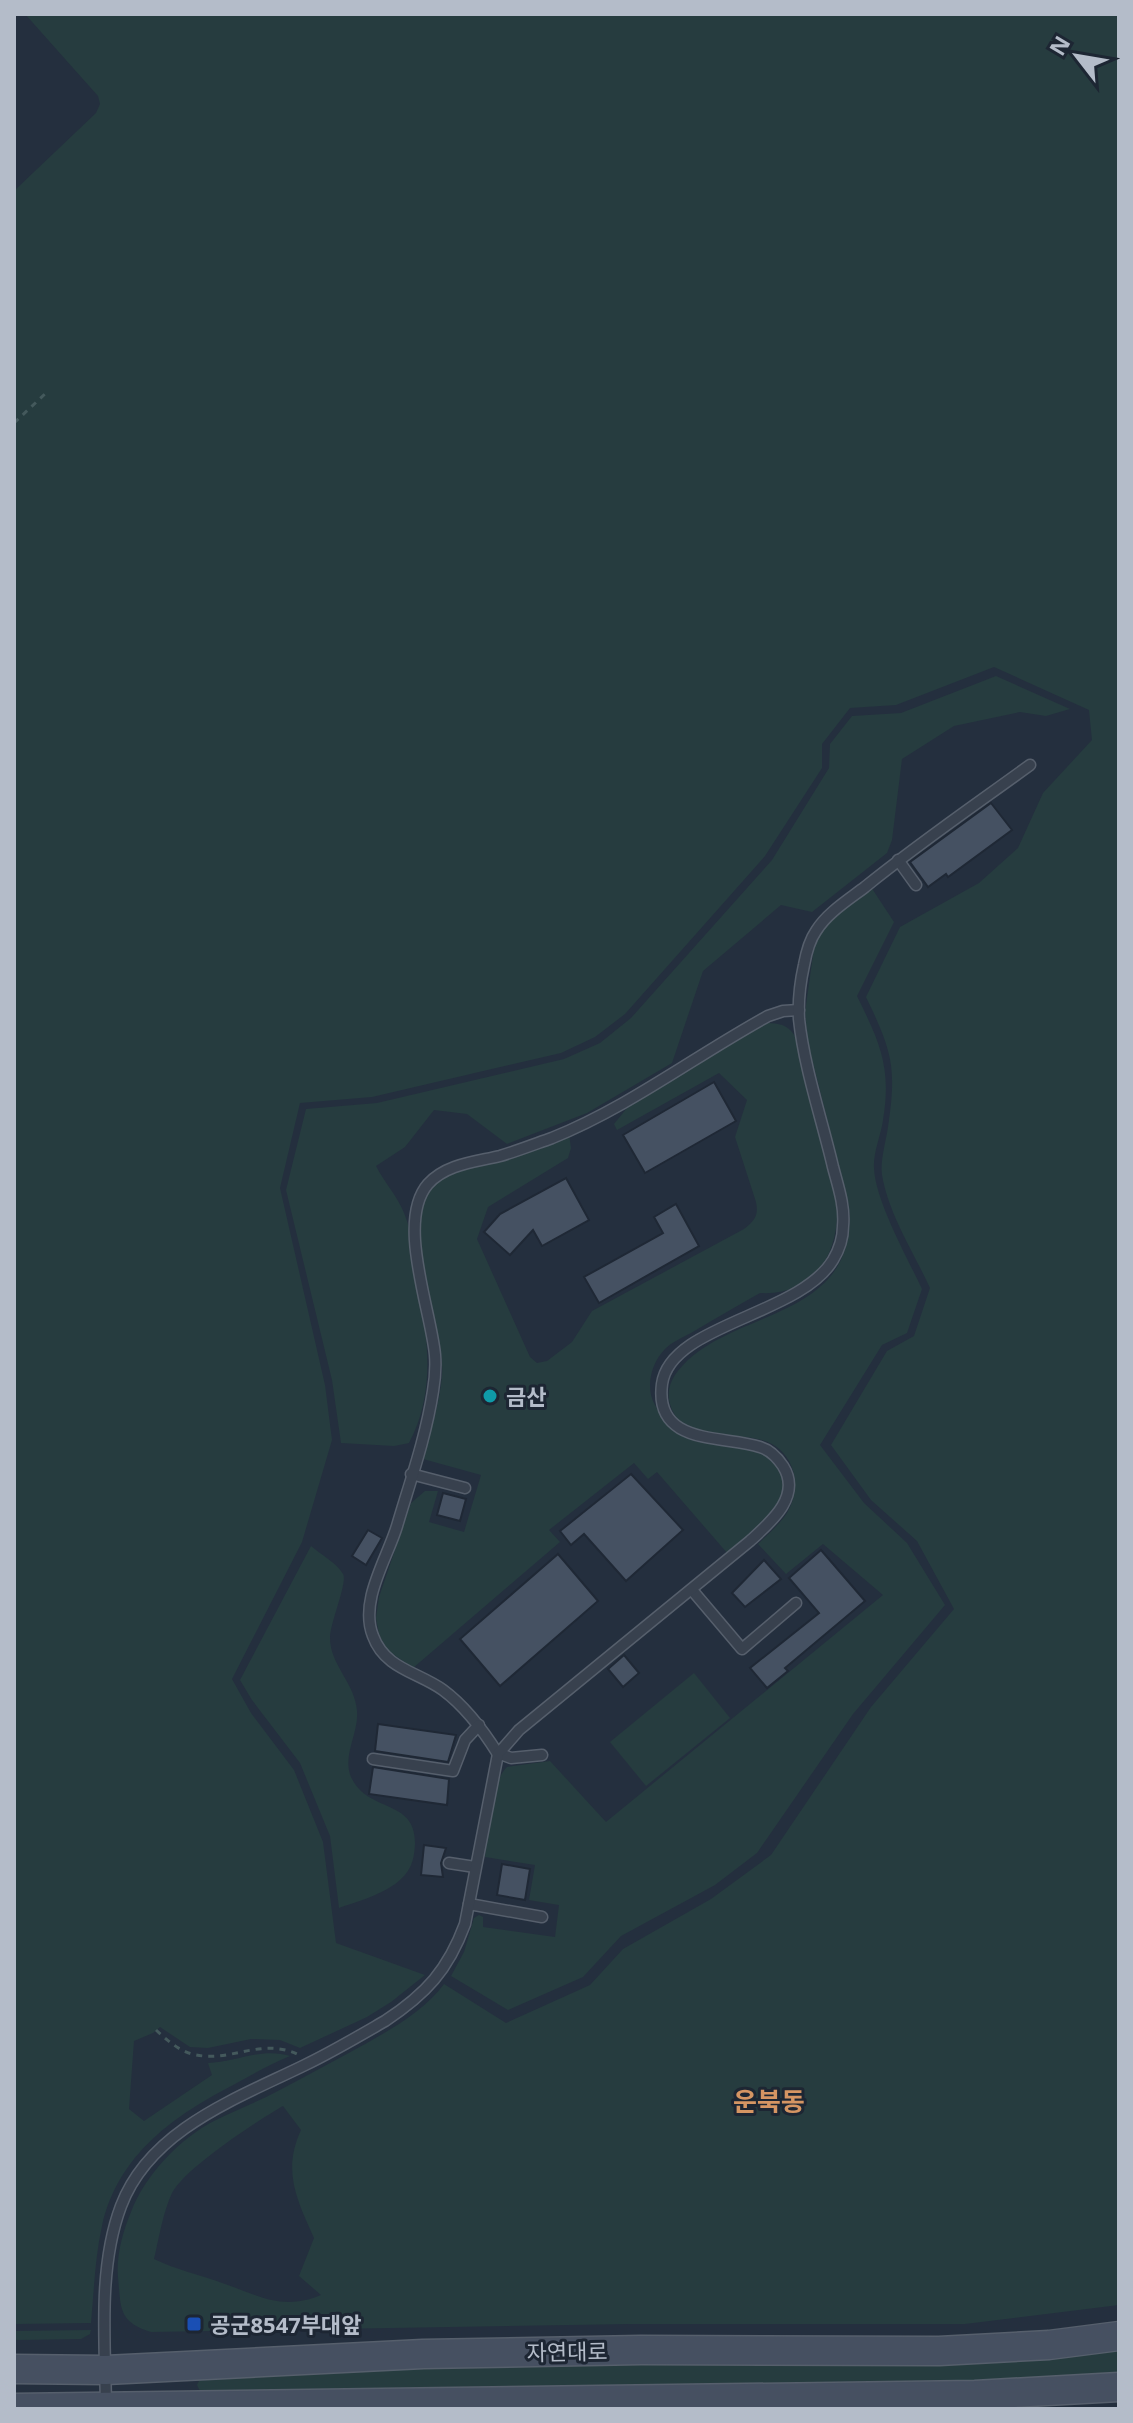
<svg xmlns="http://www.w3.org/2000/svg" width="1133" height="2423" viewBox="0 0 1133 2423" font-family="'Open Sans','Noto Sans KR',sans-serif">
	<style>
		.green { fill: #263c3f; fill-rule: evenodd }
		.building { fill: #455162; stroke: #1f2835; stroke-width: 2 }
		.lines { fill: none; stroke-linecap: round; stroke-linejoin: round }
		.lane-casing { stroke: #565f6c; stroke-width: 13 }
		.secondary-casing { stroke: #565f6c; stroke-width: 31 }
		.path { stroke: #44595c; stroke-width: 3; stroke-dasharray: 6 6; stroke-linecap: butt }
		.lane { stroke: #38414e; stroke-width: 10 }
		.secondary { stroke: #465061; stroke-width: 28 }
		.culture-dot { fill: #0f9aa8; stroke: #1d2633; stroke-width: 3 }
		.transit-dot { fill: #1a4fb4; stroke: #1d2633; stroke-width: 3 }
		.labels { text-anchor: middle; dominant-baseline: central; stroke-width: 6; stroke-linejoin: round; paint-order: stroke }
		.poi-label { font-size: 22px; font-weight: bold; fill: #b4bcc9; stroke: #1d2633; text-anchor: start }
		.street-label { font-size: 22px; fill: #b4bcc9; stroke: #1d2633 }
		.quarter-label { font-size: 26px; font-weight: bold; fill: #d59563; stroke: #1d2633 }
	</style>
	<rect width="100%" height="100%" fill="#242f3e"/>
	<g class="green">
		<path d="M25 14H1119V2305L965 2324H629L151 2332C118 2322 121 2308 118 2277 116 2256 123 2231 131 2212 145 2175 180 2138 216 2120 236 2110 257 2102 276 2092 307 2076 337 2059 367 2043 395 2027 425 2010 444 1984L506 2023 590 1985 623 1949 711 1899 771 1855 871 1707 954 1609 917 1541 871 1500 831 1445 887 1351 914 1336 930 1288C913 1251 889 1215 882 1175 880 1161 886 1141 888 1127 897 1067 892 1051 866 997L900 927 979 883 1018 848 1043 793 1092 740 1089 710 994 667 896 705 850 708 822 744V768L765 856 625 1014 595 1037 561 1053 372 1097 300 1103 280 1188 325 1385 332 1440 302 1542 232 1679 251 1713 294 1770 323 1842 336 1943 425 1975 391 2002 367 2017 300 2048 280 2040 251 2039 208 2048 190 2047 160 2027 153 2033 134 2041 129 2109 144 2121 212 2075 208 2063C236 2062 262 2047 290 2056 271 2064 253 2074 235 2084 175 2115 118 2154 102 2226 95 2257 94 2291 91 2323L14 2324V191L96 113 100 104 98 96ZM283 2106 301 2130C282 2171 297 2200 314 2238L299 2276 321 2295C283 2311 260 2296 225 2284 201 2275 176 2270 154 2259 159 2238 163 2212 172 2193 185 2168 257 2121 283 2106Z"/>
		<path d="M996 676 1070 709 1046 716 1020 712 954 726 902 759 892 840 887 853 812 912 781 905 703 971 672 1063 587 1113 507 1144 467 1114 434 1110 405 1147 376 1166C384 1182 398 1197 404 1213 413 1234 414 1258 418 1280 427 1336 437 1390 409 1443L394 1446 341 1443 332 1380 286 1190 306 1109 377 1103 564 1059 600 1043 631 1018 772 860 829 768 830 744 852 716 901 713Z"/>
		<path d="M871 887 894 922 857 996C879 1041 892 1067 883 1120 881 1135 873 1153 874 1168 875 1200 908 1259 922 1289L907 1333 882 1345 820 1445 864 1503 907 1543 945 1605 853 1714 757 1853 715 1885 621 1936 583 1977 508 2010 451 1976 464 1952 474 1918 479 1915 483 1917V1927L555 1937 559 1905 529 1900 535 1865 485 1857C488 1835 491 1782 507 1767L550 1761 606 1822 883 1595 823 1544 786 1574 758 1544C768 1534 779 1525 787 1513 801 1490 797 1458 772 1444 742 1428 682 1447 670 1404 667 1394 669 1384 675 1375 723 1306 859 1326 849 1206L808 1043 805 1012 815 941 831 920Z"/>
		<path d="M766 1023C784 1023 791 1027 799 1043L837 1203C840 1253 815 1296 760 1293 737 1306 714 1319 691 1333 683 1337 672 1342 665 1349 651 1363 645 1388 655 1405 663 1421 677 1435 695 1441 717 1448 747 1441 767 1453 771 1456 776 1464 779 1468 802 1500 749 1537 728 1554L657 1472 648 1479 634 1463 549 1530 560 1542 413 1668 387 1650 379 1634 376 1618 379 1597 411 1503 425 1491H438L429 1522 464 1532 481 1475 423 1459C430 1432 440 1403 442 1375 446 1322 390 1213 443 1177 458 1167 478 1167 495 1162 521 1156 545 1145 569 1134L571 1148 568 1158 488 1207 477 1239 530 1357 537 1363 547 1361 572 1342 592 1311 744 1229C754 1221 759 1216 756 1202L735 1137 747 1100 719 1073 617 1130 614 1124 627 1108Z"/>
		<path d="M311 1546C320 1554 337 1563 343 1574 348 1582 330 1623 330 1638 330 1665 355 1683 357 1711 359 1733 342 1755 351 1777 369 1816 423 1796 414 1854 410 1888 367 1898 339 1908L330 1836 300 1763 252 1700 240 1680Z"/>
		<path d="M694 1673 730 1718 646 1786 610 1742Z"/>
		<path d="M91 2330 90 2334 81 2339 14 2340V2331Z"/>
		<path d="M1119 2349V2378L1078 2382 202 2395 197 2385 200 2379 366 2367Z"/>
	</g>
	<g class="building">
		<path d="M991 803 1012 830 948 877 946 874 928 887 910 862Z"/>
		<path d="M714 1082 736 1121 645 1173 623 1135Z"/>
		<path d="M566 1178 589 1220 542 1246 533 1230 510 1255 484 1232 500 1214Z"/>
		<path d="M676 1204 699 1246 599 1303 584 1277 663 1233 654 1217Z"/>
		<path d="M631 1474 683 1530 626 1581 584 1534 571 1545 560 1531Z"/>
		<path d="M443 1493 466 1499 460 1521 437 1515Z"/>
		<path d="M368 1530 382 1538 366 1565 352 1556Z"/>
		<path d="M821 1550 865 1601 785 1668 788 1671 767 1688 750 1668 819 1613 789 1578Z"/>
		<path d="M558 1554 598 1601 500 1686 460 1639Z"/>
		<path d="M764 1560 781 1579 745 1607 732 1593Z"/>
		<path d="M624 1655 639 1673 623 1687 608 1669Z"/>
		<path d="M378 1724 456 1735 448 1762 375 1751Z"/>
		<path d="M373 1767 449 1779 447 1805 369 1794Z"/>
		<path d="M424 1845 446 1848 441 1863 443 1877 421 1875Z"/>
		<path d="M502 1864 530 1869 525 1900 497 1895Z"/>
	</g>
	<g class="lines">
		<g class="lane-casing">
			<g id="lane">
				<path d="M898 860 916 885"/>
				<path d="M411 1474 465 1488"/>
				<path d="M692 1590 742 1649 796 1603"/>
				<path d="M498 1753 511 1758 542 1755"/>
				<path d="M498 1754C483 1730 466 1707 443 1690 418 1672 385 1669 373 1636 359 1601 387 1559 397 1526 410 1482 426 1437 433 1391 435 1379 436 1367 435 1355 431 1310 396 1221 428 1184 446 1164 475 1162 500 1156 517 1151 535 1144 552 1138 629 1107 695 1056 768 1016L783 1011 799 1010"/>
				<path d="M373 1759 453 1771 465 1740 479 1725"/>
				<path d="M449 1863 475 1867"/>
				<path d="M469 1904 542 1917"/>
				<path d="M106 2405C105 2341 98 2267 121 2206 150 2129 238 2098 305 2065 332 2052 359 2036 385 2021 426 1994 448 1970 465 1924L498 1754 519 1730 750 1541C771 1522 802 1496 783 1466 777 1457 770 1450 760 1447 723 1435 654 1446 662 1384 670 1324 799 1316 833 1260 839 1250 843 1238 843 1226 845 1206 838 1186 833 1167 822 1120 804 1067 799 1019 798 1001 800 983 804 965 806 954 809 941 816 931 827 913 848 900 865 887 918 844 975 805 1030 765"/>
			</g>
		</g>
		<g class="secondary-casing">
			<g id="secondary">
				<path d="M14 2369 106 2370 423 2354 641 2350 939 2351 1049 2345 1119 2336"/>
				<path d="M14 2408 975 2395 1119 2387"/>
			</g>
		</g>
		<g class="path">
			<path d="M14 423 46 393"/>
			<path d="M156 2030C167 2040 178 2050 192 2054 230 2064 259 2037 297 2054"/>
		</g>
		<use href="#lane" class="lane"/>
		<use href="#secondary" class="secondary"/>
	</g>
	<circle class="culture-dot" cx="490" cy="1396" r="8"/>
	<rect class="transit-dot" x="186" y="2316" width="16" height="16" rx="4"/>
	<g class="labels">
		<g class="poi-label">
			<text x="506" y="1396">금산</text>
			<text x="210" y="2324">공군8547부대앞</text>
		</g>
		<g class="street-label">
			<text transform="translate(567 2351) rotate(-1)">자연대로</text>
		</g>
		<g class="quarter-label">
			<text x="769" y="2101">운북동</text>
		</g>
	</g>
	<rect width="1133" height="2423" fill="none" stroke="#b4bcc9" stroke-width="32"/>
	<g transform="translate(1077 56) rotate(301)" stroke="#1d2633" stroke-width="6" paint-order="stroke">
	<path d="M0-6L14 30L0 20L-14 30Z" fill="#b4bcc9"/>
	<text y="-12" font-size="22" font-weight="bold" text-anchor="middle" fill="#b4bcc9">N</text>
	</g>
</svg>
